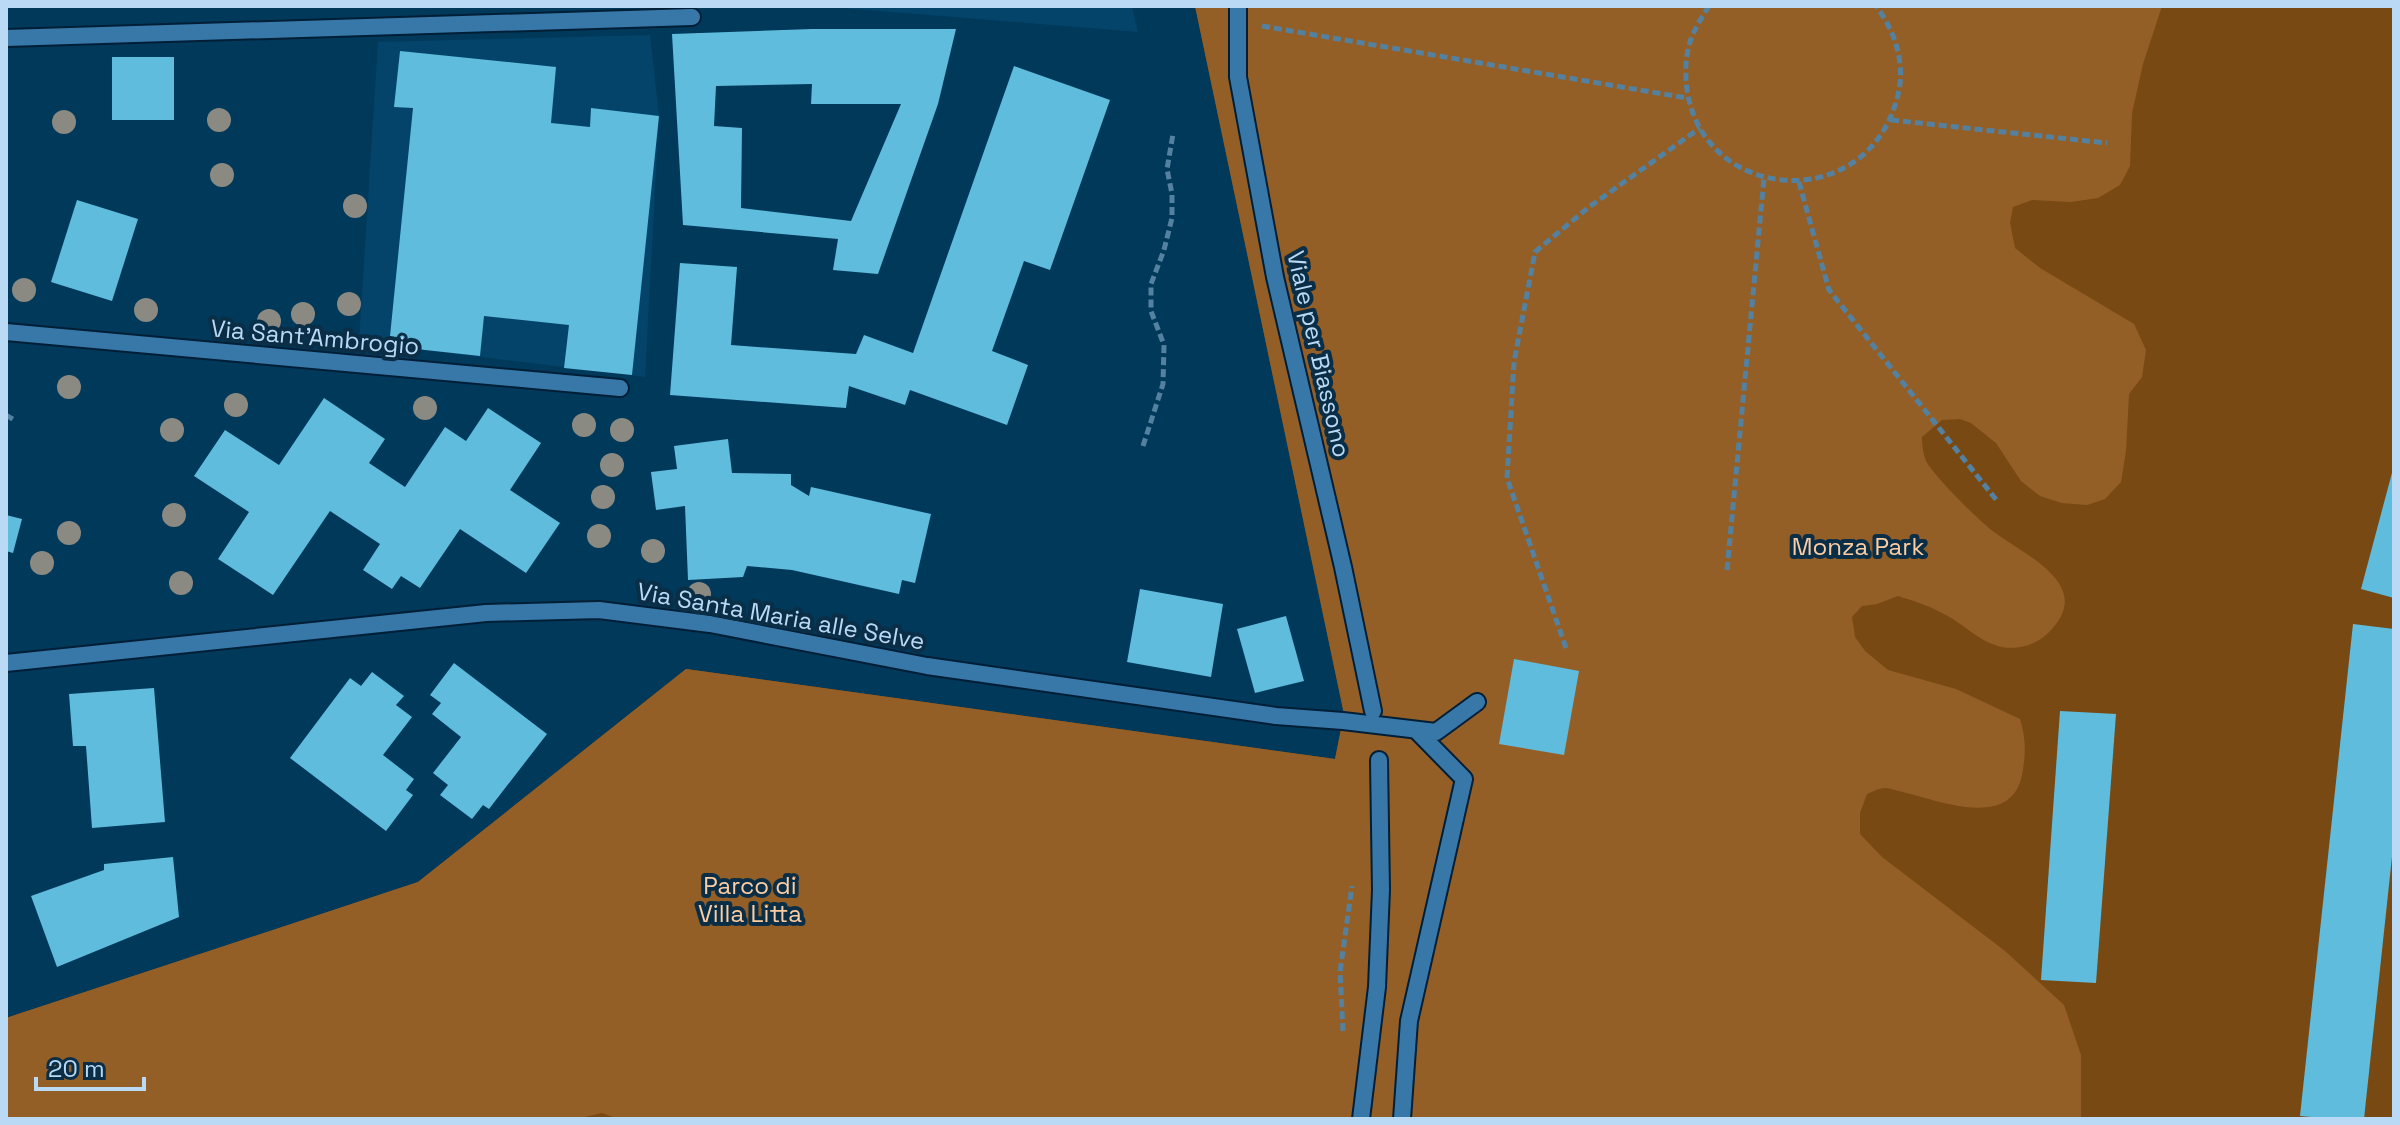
<svg xmlns="http://www.w3.org/2000/svg" width="2400" height="1125" viewBox="0 0 2400 1125" font-family="'Space Grotesk',sans-serif">
	<style>
		.built { fill: #04446a }
		.green { fill: #794913 }
		.forest { fill: #945f27 }
		.building { fill: #5fbcdd; fill-rule: evenodd }
		.lines { fill: none; stroke-linecap: round; stroke-linejoin: round }
		.service-casing { stroke: #001f37; stroke-width: 20 }
		.minor-casing { stroke: #001f37; stroke-width: 20 }
		.path { stroke: #53819f; stroke-width: 5; stroke-dasharray: 8 4; stroke-linecap: butt }
		.service { stroke: #3878a8; stroke-width: 16 }
		.minor { stroke: #3878a8; stroke-width: 16 }
		.tree { fill: #8b8a82 }
		.labels { text-anchor: middle; dominant-baseline: central; stroke-width: 8; stroke-linejoin: round; paint-order: stroke }
		.street-label { font-size: 24px; fill: #b9d9f4; stroke: #0b2e47 }
		.park-label { font-size: 24px; fill: #fccda2; stroke: #0b2e47 }
	</style>
	<rect width="100%" height="100%" fill="#01395b"/>
	<g class="built">
		<path d="M819 6H1132L1138 32Z"/>
		<path d="M650 35 659 116 645 377 359 342 378 42Z"/>
	</g>
	<path class="green" d="M1195 6H2394V1119H6V1018L418 882 686 669 1335 759 1344 714Z"/>
	<path class="forest" d="M1195 6H2162L2143 64 2132 113 2130 166 2120 185 2098 198 2071 202 2032 200 2013 207 2010 223 2015 248 2040 268 2134 324 2146 350 2142 377 2129 394 2126 451 2121 482 2105 499 2087 505 2062 503 2040 496 2021 481 1996 443 1971 423 1960 419 1942 420 1922 437C1922 445 1923 454 1926 461 1934 476 1979 521 1994 532 2026 556 2098 586 2047 634 2035 645 2019 650 2002 647 1979 642 1964 624 1944 614 1930 606 1914 601 1898 596L1877 604 1862 606 1852 617 1855 637 1865 651 1888 670 1956 689 2020 719C2026 739 2026 754 2022 775 2011 830 1940 801 1903 792 1898 791 1890 788 1885 788 1879 788 1872 792 1867 794L1860 813V834L1882 857 2005 951 2064 1005 2081 1055V1119H618L602 1113 576 1119H6V1018L418 882 686 669 1335 759 1344 714Z"/>
	<g class="building">
		<path d="M812 29H956L938 104 878 274 833 270 838 239 683 225 672 34ZM812 84 811 104H901L851 221 741 208 742 128 714 126 716 86Z"/>
		<path d="M400 51 556 67 551 123 590 127 591 108 659 116 632 375 564 368 569 325 484 316 480 356 389 346 413 108 394 107Z"/>
		<rect x="112" y="57" width="62" height="63"/>
		<path d="M1014 66 1110 100 1050 270 1024 261 992 351 1028 365 1007 425 910 390 905 405 849 386 846 408 670 395 680 263 737 267 731 345 856 354 864 335 913 353Z"/>
		<path d="M77 200 138 219 112 301 51 282Z"/>
		<path d="M324 398 385 439 369 463 405 487 445 427 466 441 488 408 541 443 510 490 560 523 526 573 460 529 420 588 401 576 392 589 363 570 380 544 330 511 273 595 218 559 249 512 194 476 225 430 279 465Z"/>
		<path d="M728 439 732 473 791 474V485L809 496 811 487 931 514 915 583 902 580 899 594 792 570 747 566 743 577 688 580 685 506 656 510 651 472 677 469 674 446Z"/>
		<path d="M2393 469H2394V598L2361 589Z"/>
		<path d="M6 515 22 519 13 553 6 551Z"/>
		<path d="M1140 589 1223 604 1211 677 1127 662Z"/>
		<path d="M1286 616 1304 681 1255 693 1237 629Z"/>
		<path d="M2353 624 2394 629V838L2364 1119H2334L2300 1116Z"/>
		<path d="M1514 659 1579 671 1564 755 1499 744Z"/>
		<path d="M454 663 547 734 489 809 483 805 472 819 440 795 448 785 433 773 461 737 432 714 441 703 430 695Z"/>
		<path d="M372 672 404 696 396 705 412 717 383 755 414 779 406 790 413 795 386 831 290 758 350 678 361 686Z"/>
		<path d="M154 688 165 822 92 828 86 746H73L69 694Z"/>
		<path d="M2060 711 2116 714 2096 983 2041 980Z"/>
		<path d="M173 857 179 917 57 967 31 896 104 870V864Z"/>
	</g>
	<g class="lines">
		<g class="service-casing">
			<g id="service">
				<path d="M1238 6V77L1275 277 1343 567 1373 711"/>
				<path d="M1361 1119 1377 987 1381 890 1379 760"/>
				<path d="M1402 1119 1409 1021 1464 779 1416 730"/>
			</g>
		</g>
		<g class="minor-casing">
			<g id="minor">
				<path d="M6 38 692 17"/>
				<path d="M6 332 620 388"/>
				<path d="M6 663 486 613 599 610 710 624 927 666 1276 716 1343 721 1436 732 1477 702"/>
			</g>
		</g>
		<g class="path">
			<path d="M1709 6C1704 14 1698 23 1694 32 1687 46 1685 64 1686 80 1694 201 1862 218 1896 102 1907 68 1897 34 1876 6"/>
			<path d="M1262 26 1687 98"/>
			<path d="M1891 120 2107 143"/>
			<path d="M1799 182 1829 290 1998 502"/>
			<path d="M6 415 14 420"/>
			<path d="M1143 446 1163 384 1164 345 1151 311V284L1164 250 1172 218V194L1167 169 1173 134"/>
			<path d="M1727 570 1764 178"/>
			<path d="M1566 648 1507 478 1514 362 1535 252 1589 207 1700 128"/>
			<path d="M1343 1031 1340 972 1352 886"/>
		</g>
		<use href="#service" class="service"/>
		<use href="#minor" class="minor"/>
	</g>
	<g class="tree">
		<circle cx="219" cy="120" r="12"/>
		<circle cx="64" cy="122" r="12"/>
		<circle cx="222" cy="175" r="12"/>
		<circle cx="355" cy="206" r="12"/>
		<circle cx="24" cy="290" r="12"/>
		<circle cx="349" cy="304" r="12"/>
		<circle cx="146" cy="310" r="12"/>
		<circle cx="303" cy="314" r="12"/>
		<circle cx="269" cy="321" r="12"/>
		<circle cx="69" cy="387" r="12"/>
		<circle cx="236" cy="405" r="12"/>
		<circle cx="425" cy="408" r="12"/>
		<circle cx="584" cy="425" r="12"/>
		<circle cx="172" cy="430" r="12"/>
		<circle cx="622" cy="430" r="12"/>
		<circle cx="612" cy="465" r="12"/>
		<circle cx="603" cy="497" r="12"/>
		<circle cx="174" cy="515" r="12"/>
		<circle cx="69" cy="533" r="12"/>
		<circle cx="599" cy="536" r="12"/>
		<circle cx="653" cy="551" r="12"/>
		<circle cx="42" cy="563" r="12"/>
		<circle cx="181" cy="583" r="12"/>
		<circle cx="699" cy="594" r="12"/>
	</g>
	<g class="labels">
		<g class="street-label">
			<text transform="translate(315 337) rotate(5)">Via Sant'Ambrogio</text>
			<text transform="translate(1319 354) rotate(77)">Viale per Biassono</text>
			<text transform="translate(781 616) rotate(10)">Via Santa Maria alle Selve</text>
		</g>
		<g class="park-label">
			<text x="1858" y="546">Monza Park</text>
			<text x="750" y="885">Parco di<tspan x="750" dy="28">Villa Litta</tspan></text>
		</g>
	</g>
	<rect width="2400" height="1125" fill="none" stroke="#b9d9f4" stroke-width="16"/>
	<path d="M36 1077v12h108v-12" fill="none" stroke="#b9d9f4" stroke-width="4"/>
	<text x="48" y="1077" font-size="24" fill="#b9d9f4" stroke="#0b2e47" stroke-width="6" paint-order="stroke">20 m</text>
</svg>
